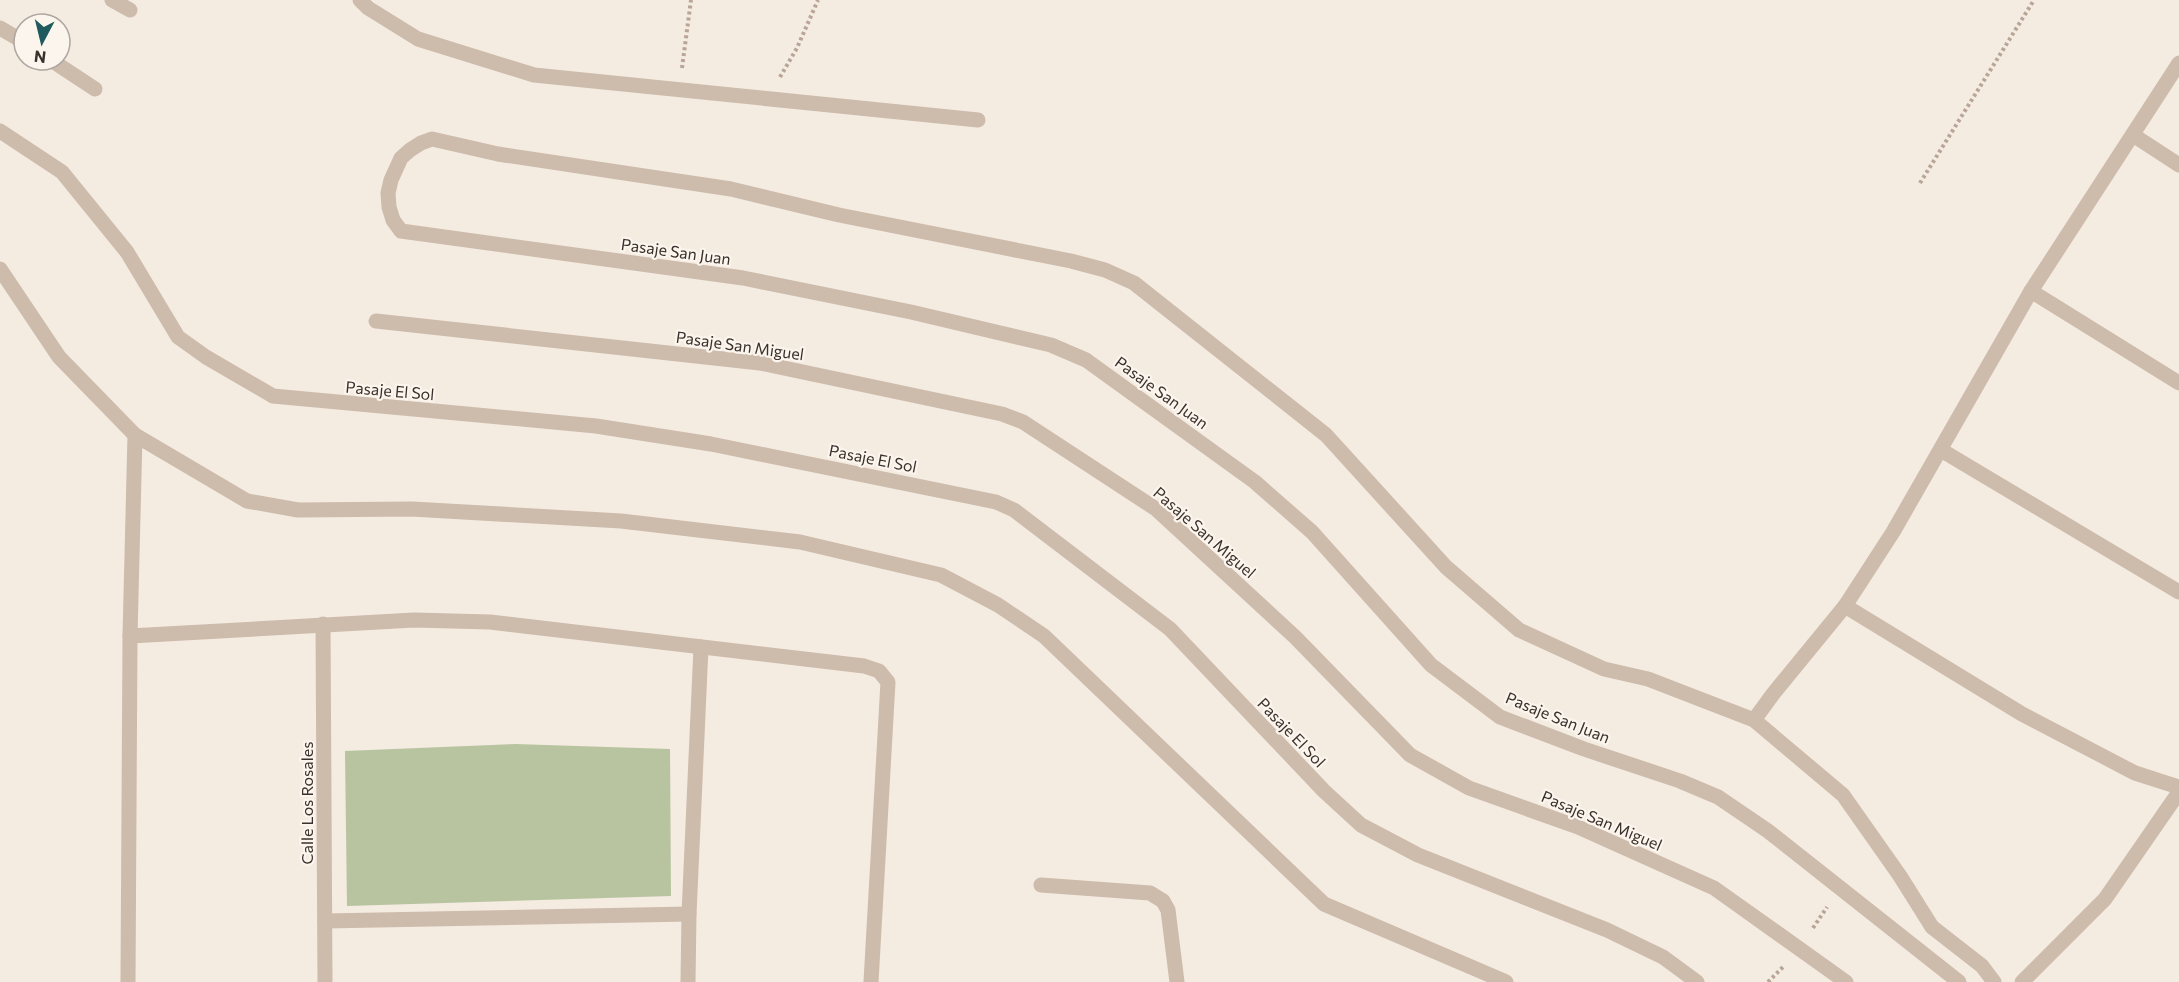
<svg xmlns="http://www.w3.org/2000/svg" width="2179" height="982" viewBox="0 0 2179 982" font-family="Commissioner,sans-serif">
	<style>
		.green { fill: #b8c4a0 }
		.lines { fill: none; stroke-linecap: round; stroke-linejoin: round }
		.path { stroke: #b9a596; stroke-width: 4; stroke-dasharray: 3 3; stroke-linecap: butt }
		.minor { stroke: #cdbbac; stroke-width: 15 }
		.labels { text-anchor: middle; dominant-baseline: central; stroke-width: 4.5; stroke-linejoin: round; paint-order: stroke }
		.street-label { font-size: 16px; fill: #3b302b; stroke: #fbf5ee }
	</style>
	<rect width="100%" height="100%" fill="#f4ebe1"/>
	<path class="green" d="M515 744 670 749 671 896 347 906 345 751Z"/>
	<g class="lines">
		<g class="path">
			<path d="M682 68 691 0"/>
			<path d="M780 77 797 48 818 0"/>
			<path d="M1920 183 2034 0"/>
			<path d="M1813 928 1827 907"/>
			<path d="M1768 982 1783 967"/>
		</g>
		<g class="minor">
			<path d="M112 0 130 10"/>
			<path d="M360 0 368 8 418 39 534 75 978 120"/>
			<path d="M0 28 24 42"/>
			<path d="M51 60 95 89"/>
			<path d="M0 131 62 172 127 252 178 337 206 357 273 396 596 426 711 444 996 502 1014 510 1170 629 1324 791 1361 825 1418 855 1607 930 1663 957 1697 982"/>
			<path d="M2133 135 2179 165"/>
			<path d="M0 269 59 357 135 435 247 501 298 510 412 509 621 521 800 542 941 575 998 605 1044 636 1324 904 1506 982"/>
			<path d="M2031 291 2179 383"/>
			<path d="M376 321 760 363 1002 414 1023 422 1156 509 1295 637 1410 755 1469 788 1578 827 1714 888 1846 982"/>
			<path d="M1941 450 2179 592"/>
			<path d="M1845 606 2022 714 2135 773 2179 787"/>
			<path d="M323 624 325 982"/>
			<path d="M130 636 414 620 490 622 864 666 879 671 888 682 871 982"/>
			<path d="M1754 720 1773 694 1845 606 1893 532 2031 291 2179 63"/>
			<path d="M1041 885 1150 893 1163 901 1168 910 1177 982"/>
			<path d="M325 921 689 914"/>
			<path d="M128 982 130 636 135 435"/>
			<path d="M688 982 689 914 701 647"/>
			<path d="M1959 982 1768 831 1718 797 1680 781 1584 749 1500 717 1431 665 1312 532 1255 482 1086 360 1051 345 911 312 743 278 401 231 393 220 389 207 388 193 391 180 401 158 410 150 421 143 432 139 498 154 731 189 839 215 1071 261 1105 270 1134 283 1326 435 1446 567 1519 630 1604 669 1648 679 1754 720 1843 795 1900 876 1932 927 1982 966 1994 982"/>
			<path d="M2022 982 2105 899 2179 792"/>
		</g>
	</g>
	<g class="labels">
		<g class="street-label">
			<text transform="translate(676 251) rotate(8)">Pasaje San Juan</text>
			<text transform="translate(740 345) rotate(8)">Pasaje San Miguel</text>
			<text transform="translate(390 390) rotate(5)">Pasaje El Sol</text>
			<text transform="translate(1162 392) rotate(36)">Pasaje San Juan</text>
			<text transform="translate(873 458) rotate(11)">Pasaje El Sol</text>
			<text transform="translate(1205 532) rotate(41)">Pasaje San Miguel</text>
			<text transform="translate(1558 717) rotate(22)">Pasaje San Juan</text>
			<text transform="translate(1292 732) rotate(46)">Pasaje El Sol</text>
			<text transform="translate(306 803) rotate(-90)">Calle Los Rosales</text>
			<text transform="translate(1602 820) rotate(23)">Pasaje San Miguel</text>
		</g>
	</g>
	<g transform="translate(42 42) rotate(187)"><circle r="28" fill="#fbf5ee" stroke="#aea6a0" stroke-width="1.5"/>
	<path d="M0-4.5L10 22L0 15L-10 22Z" fill="#1f5a5e"/>
	<text y="-9" font-size="16" font-weight="bold" text-anchor="middle" fill="#3b302b">N</text>
	</g>
</svg>
